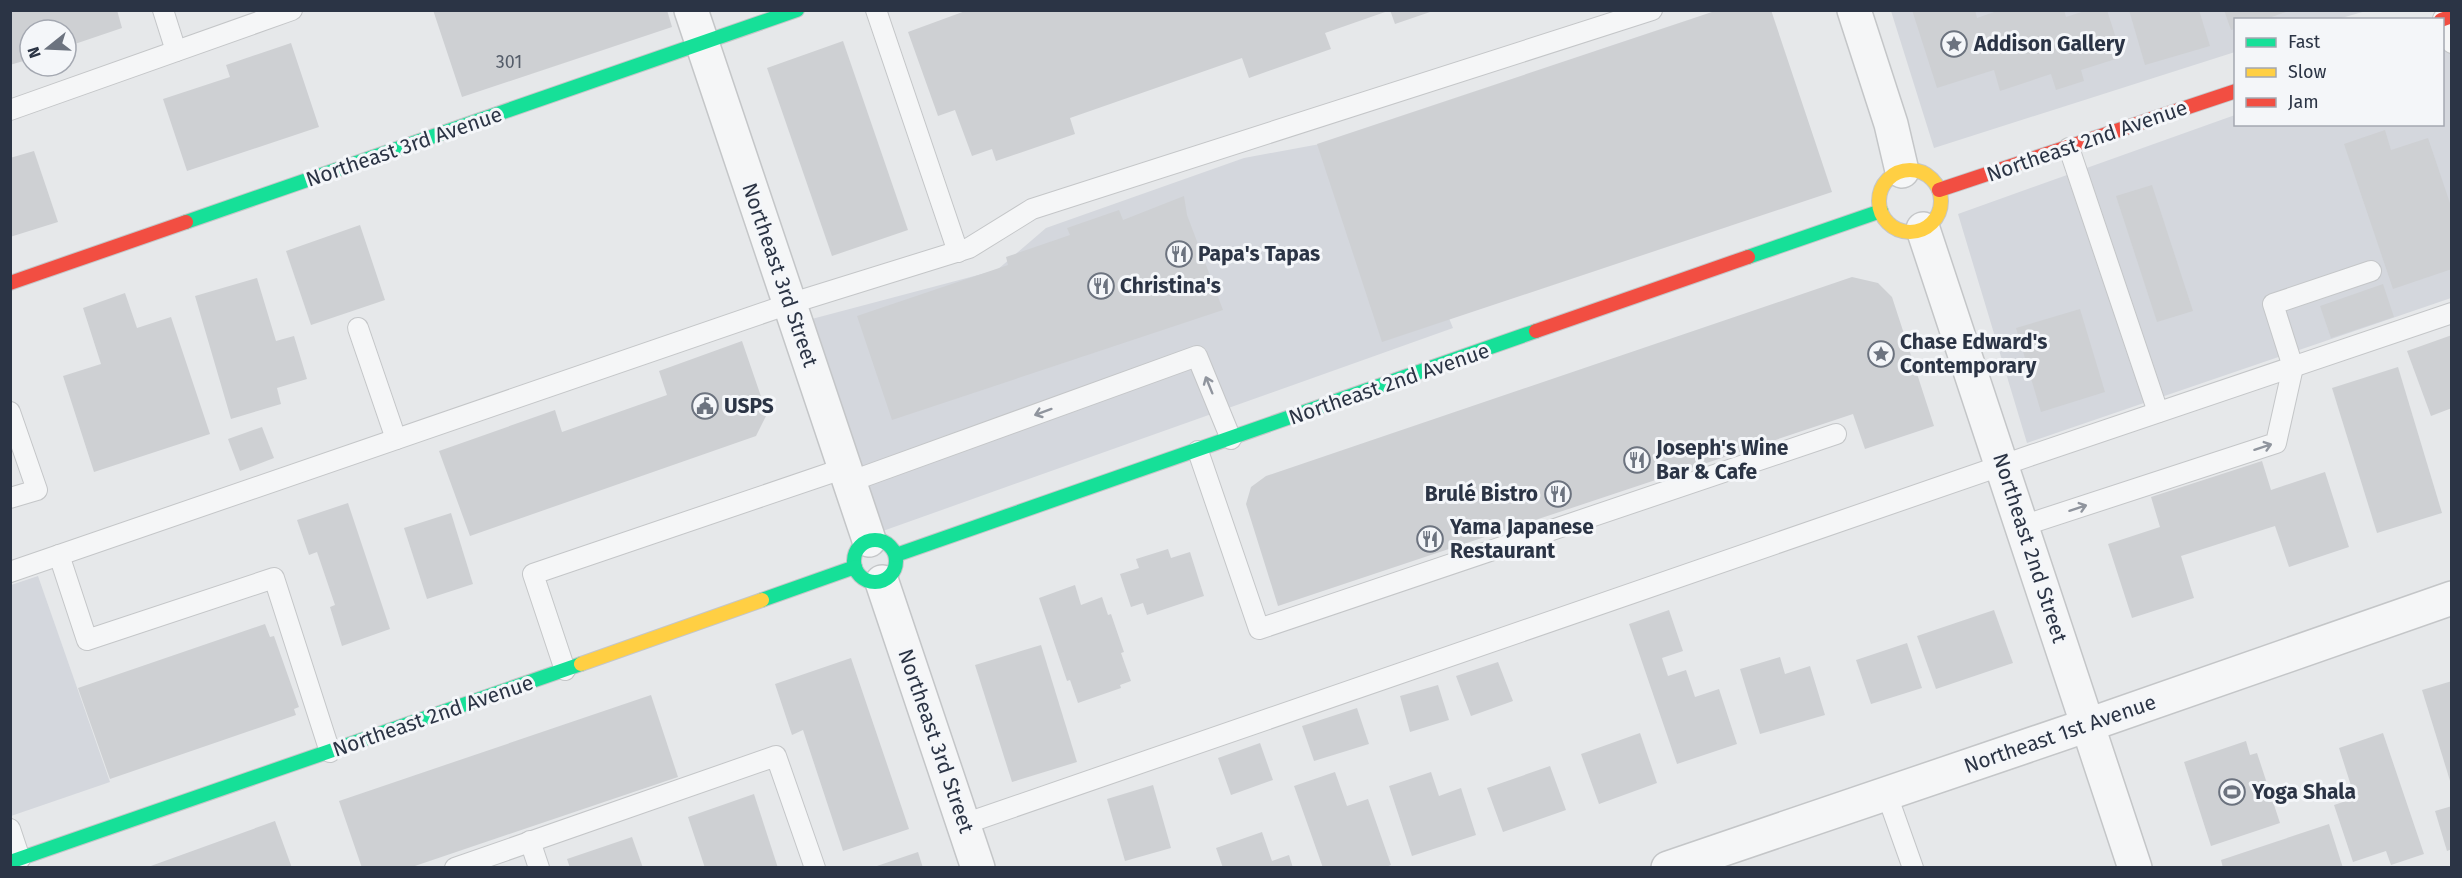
<svg xmlns="http://www.w3.org/2000/svg" width="2462" height="878" viewBox="0 0 2462 878" font-family="'Fira Sans',sans-serif">
	<style>
		.built { fill: #d4d7dd }
		.building { fill: #ced0d3 }
		.lines { fill: none; stroke-linecap: round; stroke-linejoin: round }
		.lane-casing { stroke: #c4c6c8; stroke-width: 22 }
		.street-casing { stroke: #c4c6c8; stroke-width: 36 }
		.fast-casing { stroke: #c4c6c8; stroke-width: 16 }
		.slow-casing { stroke: #c4c6c8; stroke-width: 16 }
		.jam-casing { stroke: #c4c6c8; stroke-width: 16 }
		.lane { stroke: #f5f6f7; stroke-width: 20 }
		.street { stroke: #f5f6f7; stroke-width: 33 }
		.fast { stroke: #16e098; stroke-width: 14 }
		.slow { stroke: #ffcf43; stroke-width: 14 }
		.jam { stroke: #f24e42; stroke-width: 14 }
		.oneway { stroke: #90959e }
		.labels { text-anchor: middle; dominant-baseline: central; stroke-width: 6; stroke-linejoin: round; paint-order: stroke }
		.number-label { font-size: 18px; fill: #545c69 }
		.poi-label { font-size: 21px; font-weight: bold; fill: #2b3445; stroke: #f4f6f9; text-anchor: start }
		.street-label { font-size: 21px; fill: #2b3445; stroke: #f4f6f9 }
	</style>
	<rect width="100%" height="100%" fill="#e6e8ea"/>
	<g class="built">
		<path d="M1891 11H2366L2338 19 2236 20 2235 52 1934 148Z"/>
		<path d="M2451 38V298L2027 443 1958 214 2235 115 2236 124H2442L2443 41Z"/>
		<path d="M1374 134 1453 328 880 532 808 320 997 270 1046 228 1244 158Z"/>
		<path d="M38 576 110 782 11 816V585Z"/>
	</g>
	<g class="building">
		<path d="M10 10H117L122 28 66 47V30H30V59L10 65Z"/>
		<path d="M433 10H667L672 27 462 97Z"/>
		<path d="M968 10H1388V11L1325 33 1331 49 1249 78 1242 58 1070 118 1075 134 996 161 992 149 972 156 955 110 938 116 908 32Z"/>
		<path d="M1390 10H1433V11L1395 24Z"/>
		<path d="M1718 10H1771L1832 192 1382 342 1317 144Z"/>
		<path d="M1912 10H1975L1977 18 2000 10H2064L2066 17 2088 10H2107L2122 57 2081 70 2084 81 2056 90 2051 74 2000 91 1994 70 1937 88Z"/>
		<path d="M2129 10H2199L2210 46 2145 65Z"/>
		<path d="M2224 10H2289V11L2263 20H2236V29L2231 30Z"/>
		<path d="M843 41 908 230 832 256 767 68Z"/>
		<path d="M291 43 319 127 187 171 163 99 230 77 226 65Z"/>
		<path d="M2385 130 2391 150 2428 138 2452 209V269L2393 289 2344 144Z"/>
		<path d="M34 151 58 222 10 237V158Z"/>
		<path d="M2152 185 2193 311 2157 322 2116 196Z"/>
		<path d="M1184 196 1187 215 1223 310 892 420 857 316 1008 265 1006 257 1070 235 1067 228 1119 210 1123 220Z"/>
		<path d="M360 225 385 300 311 325 286 251Z"/>
		<path d="M1852 277 1878 283 1892 297 1934 426 1865 449 1853 414 1278 606 1246 504 1251 487 1266 476Z"/>
		<path d="M257 278 276 341 294 336 307 379 277 388 281 404 231 419 195 296Z"/>
		<path d="M2383 284 2394 317 2331 338 2320 306Z"/>
		<path d="M125 293 137 328 171 317 210 434 94 472 63 376 101 364 83 308Z"/>
		<path d="M2080 309 2105 392 2041 412 2016 328Z"/>
		<path d="M2452 335V408L2431 416 2407 351Z"/>
		<path d="M742 341 767 414 756 436 470 536 439 451 555 410 562 432 667 395 659 371Z"/>
		<path d="M2398 367 2442 513 2377 533 2332 388Z"/>
		<path d="M262 427 274 458 240 471 228 439Z"/>
		<path d="M2262 461 2271 490 2325 472 2349 547 2289 567 2275 526 2181 556 2194 598 2132 618 2108 544 2160 527 2151 497Z"/>
		<path d="M348 503 390 629 342 646 330 607 335 605 317 552 309 555 297 520Z"/>
		<path d="M451 513 473 584 427 599 404 528Z"/>
		<path d="M1168 549 1171 558 1190 552 1204 596 1147 615 1143 603 1131 607 1120 574 1139 568 1136 559Z"/>
		<path d="M1075 585 1081 605 1102 597 1108 615 1111 614 1124 652 1121 653 1131 681 1120 685 1121 688 1078 703 1070 680 1067 681 1039 598Z"/>
		<path d="M1669 610 1683 651 1662 658 1668 676 1686 670 1695 697 1719 689 1737 744 1677 764 1629 624Z"/>
		<path d="M1994 610 2013 663 1936 689 1917 636Z"/>
		<path d="M265 624 270 637 274 636 299 707 294 709 296 715 110 779 78 688Z"/>
		<path d="M1907 643 1922 688 1871 704 1856 660Z"/>
		<path d="M1041 645 1077 762 1012 782 975 665Z"/>
		<path d="M1780 657 1785 674 1810 666 1825 715 1760 734 1740 669Z"/>
		<path d="M851 658 909 829 843 851 803 730 792 735 775 684Z"/>
		<path d="M1498 662 1513 701 1471 716 1456 676Z"/>
		<path d="M2452 681V784H2451L2422 690Z"/>
		<path d="M1438 685 1449 720 1410 732 1400 696Z"/>
		<path d="M651 695 678 777 409 868H362L339 801Z"/>
		<path d="M1357 708 1369 744 1314 761 1302 726Z"/>
		<path d="M1640 733 1657 783 1599 804 1581 754Z"/>
		<path d="M2383 733 2424 854 2391 865 2386 851 2353 862 2334 805 2355 798 2339 748Z"/>
		<path d="M2246 741 2250 755 2257 753 2280 823 2211 846 2184 762Z"/>
		<path d="M1260 743 1273 780 1231 795 1218 758Z"/>
		<path d="M1550 766 1566 810 1503 832 1487 788Z"/>
		<path d="M1335 772 1347 806 1368 799 1391 865 1383 868H1323L1294 786Z"/>
		<path d="M1431 772 1439 796 1461 788 1476 835 1412 856 1389 786Z"/>
		<path d="M1153 785 1171 848 1125 861 1107 799Z"/>
		<path d="M754 794 778 868H705L688 817Z"/>
		<path d="M2452 806V849L2447 851 2435 811Z"/>
		<path d="M275 821 292 868H149L148 867Z"/>
		<path d="M2329 824 2343 868H2223L2221 860Z"/>
		<path d="M1262 832 1272 861 1289 855 1293 868H1223L1216 848Z"/>
		<path d="M632 837 643 868H570L567 859Z"/>
		<path d="M918 852 923 868H874V867Z"/>
	</g>
	<g class="lines">
		<g class="lane-casing">
			<g id="lane">
				<path d="M163 10 176 51"/>
				<path d="M876 10 958 252"/>
				<path d="M2443 19 2452 43"/>
				<path d="M10 110 292 10"/>
				<path d="M2069 148 2158 412"/>
				<path d="M358 328 396 439"/>
				<path d="M10 412 37 490 10 498"/>
				<path d="M1198 451 1259 629 1836 434"/>
				<path d="M849 482 1197 356 1231 439"/>
				<path d="M2022 526 2276 443 2293 367 2273 304 2371 271"/>
				<path d="M59 555 87 640 274 578 330 752"/>
				<path d="M10 572 789 304 969 248 1032 209 1652 10"/>
				<path d="M565 670 533 574 845 468"/>
				<path d="M1886 792 1913 868"/>
				<path d="M964 824 2032 455 2452 313"/>
				<path d="M10 829 20 859"/>
				<path d="M530 841 539 868"/>
				<path d="M455 868 776 756 815 868"/>
			</g>
		</g>
		<g class="street-casing">
			<g id="street">
				<path d="M691 10 869 540"/>
				<path d="M1854 10 1891 124 1902 171"/>
				<path d="M1923 229 2135 868"/>
				<path d="M882 582 978 868"/>
				<path d="M1668 868 2088 725 2452 598"/>
			</g>
		</g>
		<g class="fast-casing">
			<g id="fast">
				<path d="M186 222 797 10"/>
				<path d="M1748 257 1881 211"/>
				<circle cx="875" cy="561" r="21"/>
				<path d="M896 555 1536 331"/>
				<path d="M762 600 855 567"/>
				<path d="M10 862 581 664"/>
			</g>
		</g>
		<g class="slow-casing">
			<g id="slow">
				<circle cx="1910" cy="201" r="31"/>
				<path d="M581 664 762 600"/>
			</g>
		</g>
		<g class="jam-casing">
			<g id="jam">
				<path d="M2441 20 2452 16"/>
				<path d="M1939 190 2236 91"/>
				<path d="M10 283 186 222"/>
				<path d="M1536 331 1748 257"/>
			</g>
		</g>
		<use href="#lane" class="lane"/>
		<use href="#street" class="street"/>
		<use href="#fast" class="fast"/>
		<use href="#slow" class="slow"/>
		<use href="#jam" class="jam"/>
	</g>
	<defs><path id="oneway-shaft" d="M-6 0H5M1.5-3L5.5 0L1.5 3" fill="none" stroke-width="1.6" stroke-linecap="round" stroke-linejoin="round" transform="scale(1.5)"/></defs>
	<g class="oneway">
		<use href="#oneway-shaft" transform="translate(1209 385) rotate(-112)"/>
		<use href="#oneway-shaft" transform="translate(1043 412) rotate(160)"/>
		<use href="#oneway-shaft" transform="translate(2263 447) rotate(-18)"/>
		<use href="#oneway-shaft" transform="translate(2078 508) rotate(-18)"/>
	</g>
	<defs>
		<g id="sight-ring" transform="scale(1.35)"><circle r="9.5" fill="#f4f6f9" stroke="#6c737f" stroke-width="1.5"/><path d="M0-6L1.8-2.2L6-1.7L2.9 1.2L3.7 5.4L0 3.3L-3.7 5.4L-2.9 1.2L-6-1.7L-1.8-2.2Z" fill="#6c737f"/></g>
		<g id="restaurant-ring" transform="scale(1.35)"><circle r="9.5" fill="#f4f6f9" stroke="#6c737f" stroke-width="1.5"/><path d="M-5-6h1v4h1v-4h1v4h1v-4h1v5L-1.5 .5V6h-2V.5L-5-1ZM5-6V6H3V1.5H1.5Q1.5-4 5-6Z" fill="#6c737f"/></g>
		<g id="civic-ring" transform="scale(1.35)"><circle r="9.5" fill="#f4f6f9" stroke="#6c737f" stroke-width="1.5"/><path d="M-.6-6.5H3V-4.5H.6V-3L4-1V1h2V6H-6V1h2V-1L-.6-3ZM-1.2 2.5V6h2.4V2.5Z" fill="#6c737f"/></g>
		<g id="stadium-ring" transform="scale(1.35)"><circle r="9.5" fill="#f4f6f9" stroke="#6c737f" stroke-width="1.5"/><path d="M0-5a6.5 5 0 1 0 0 10a6.5 5 0 1 0 0-10ZM-3.5-1.8h7v3.6h-7Z" fill="#6c737f"/></g>
	</defs>
	<g fill-rule="evenodd">
		<use href="#sight-ring" x="1954" y="44"/>
		<use href="#restaurant-ring" x="1179" y="254"/>
		<use href="#restaurant-ring" x="1101" y="286"/>
		<use href="#sight-ring" x="1881" y="354"/>
		<use href="#civic-ring" x="705" y="406"/>
		<use href="#restaurant-ring" x="1637" y="460"/>
		<use href="#restaurant-ring" x="1558" y="494"/>
		<use href="#restaurant-ring" x="1430" y="539"/>
		<use href="#stadium-ring" x="2232" y="792"/>
	</g>
	<g class="labels">
		<g class="number-label">
			<text x="509" y="62">301</text>
		</g>
		<g class="poi-label">
			<text x="1974" y="44">Addison Gallery</text>
			<text x="1198" y="254">Papa's Tapas</text>
			<text x="1120" y="286">Christina's</text>
			<text x="1900" y="342">Chase Edward's<tspan x="1900" dy="24">Contemporary</tspan></text>
			<text x="724" y="406">USPS</text>
			<text x="1656" y="448">Joseph's Wine<tspan x="1656" dy="24">Bar &amp; Cafe</tspan></text>
			<text x="1538" y="494" text-anchor="end">Brulé Bistro</text>
			<text x="1450" y="527">Yama Japanese<tspan x="1450" dy="24">Restaurant</tspan></text>
			<text x="2252" y="792">Yoga Shala</text>
		</g>
		<g class="street-label">
			<text transform="translate(2087 141) rotate(-19)">Northeast 2nd Avenue</text>
			<text transform="translate(404 147) rotate(-19)">Northeast 3rd Avenue</text>
			<text transform="translate(780 275) rotate(71)">Northeast 3rd Street</text>
			<text transform="translate(1389 384) rotate(-19)">Northeast 2nd Avenue</text>
			<text transform="translate(2030 548) rotate(72)">Northeast 2nd Street</text>
			<text transform="translate(433 716) rotate(-19)">Northeast 2nd Avenue</text>
			<text transform="translate(2060 734) rotate(-19)">Northeast 1st Avenue</text>
			<text transform="translate(936 741) rotate(71)">Northeast 3rd Street</text>
		</g>
	</g>
	<rect width="2462" height="878" fill="none" stroke="#2b3445" stroke-width="24"/>
	<rect x="2234" y="18" width="210" height="108" fill="#f4f6f9" stroke="#a4a8b1" stroke-width="1.5"/>
	<rect x="2246" y="38" width="30" height="9" fill="#16e098" stroke="#a4a8b1" stroke-width="1.5"/>
	<text x="2288" y="48" font-size="18" fill="#2b3445">Fast</text>
	<rect x="2246" y="68" width="30" height="9" fill="#ffcf43" stroke="#a4a8b1" stroke-width="1.5"/>
	<text x="2288" y="78" font-size="18" fill="#2b3445">Slow</text>
	<rect x="2246" y="98" width="30" height="9" fill="#f24e42" stroke="#a4a8b1" stroke-width="1.5"/>
	<text x="2288" y="108" font-size="18" fill="#2b3445">Jam</text>
	<g transform="translate(48 48) rotate(252)"><circle r="28" fill="#f4f6f9" stroke="#a4a8b1" stroke-width="1.5"/>
	<path d="M0-4.5L10 22L0 15L-10 22Z" fill="#6c737f"/>
	<text y="-9" font-size="16" font-weight="bold" text-anchor="middle" fill="#2b3445">N</text>
	</g>
</svg>
